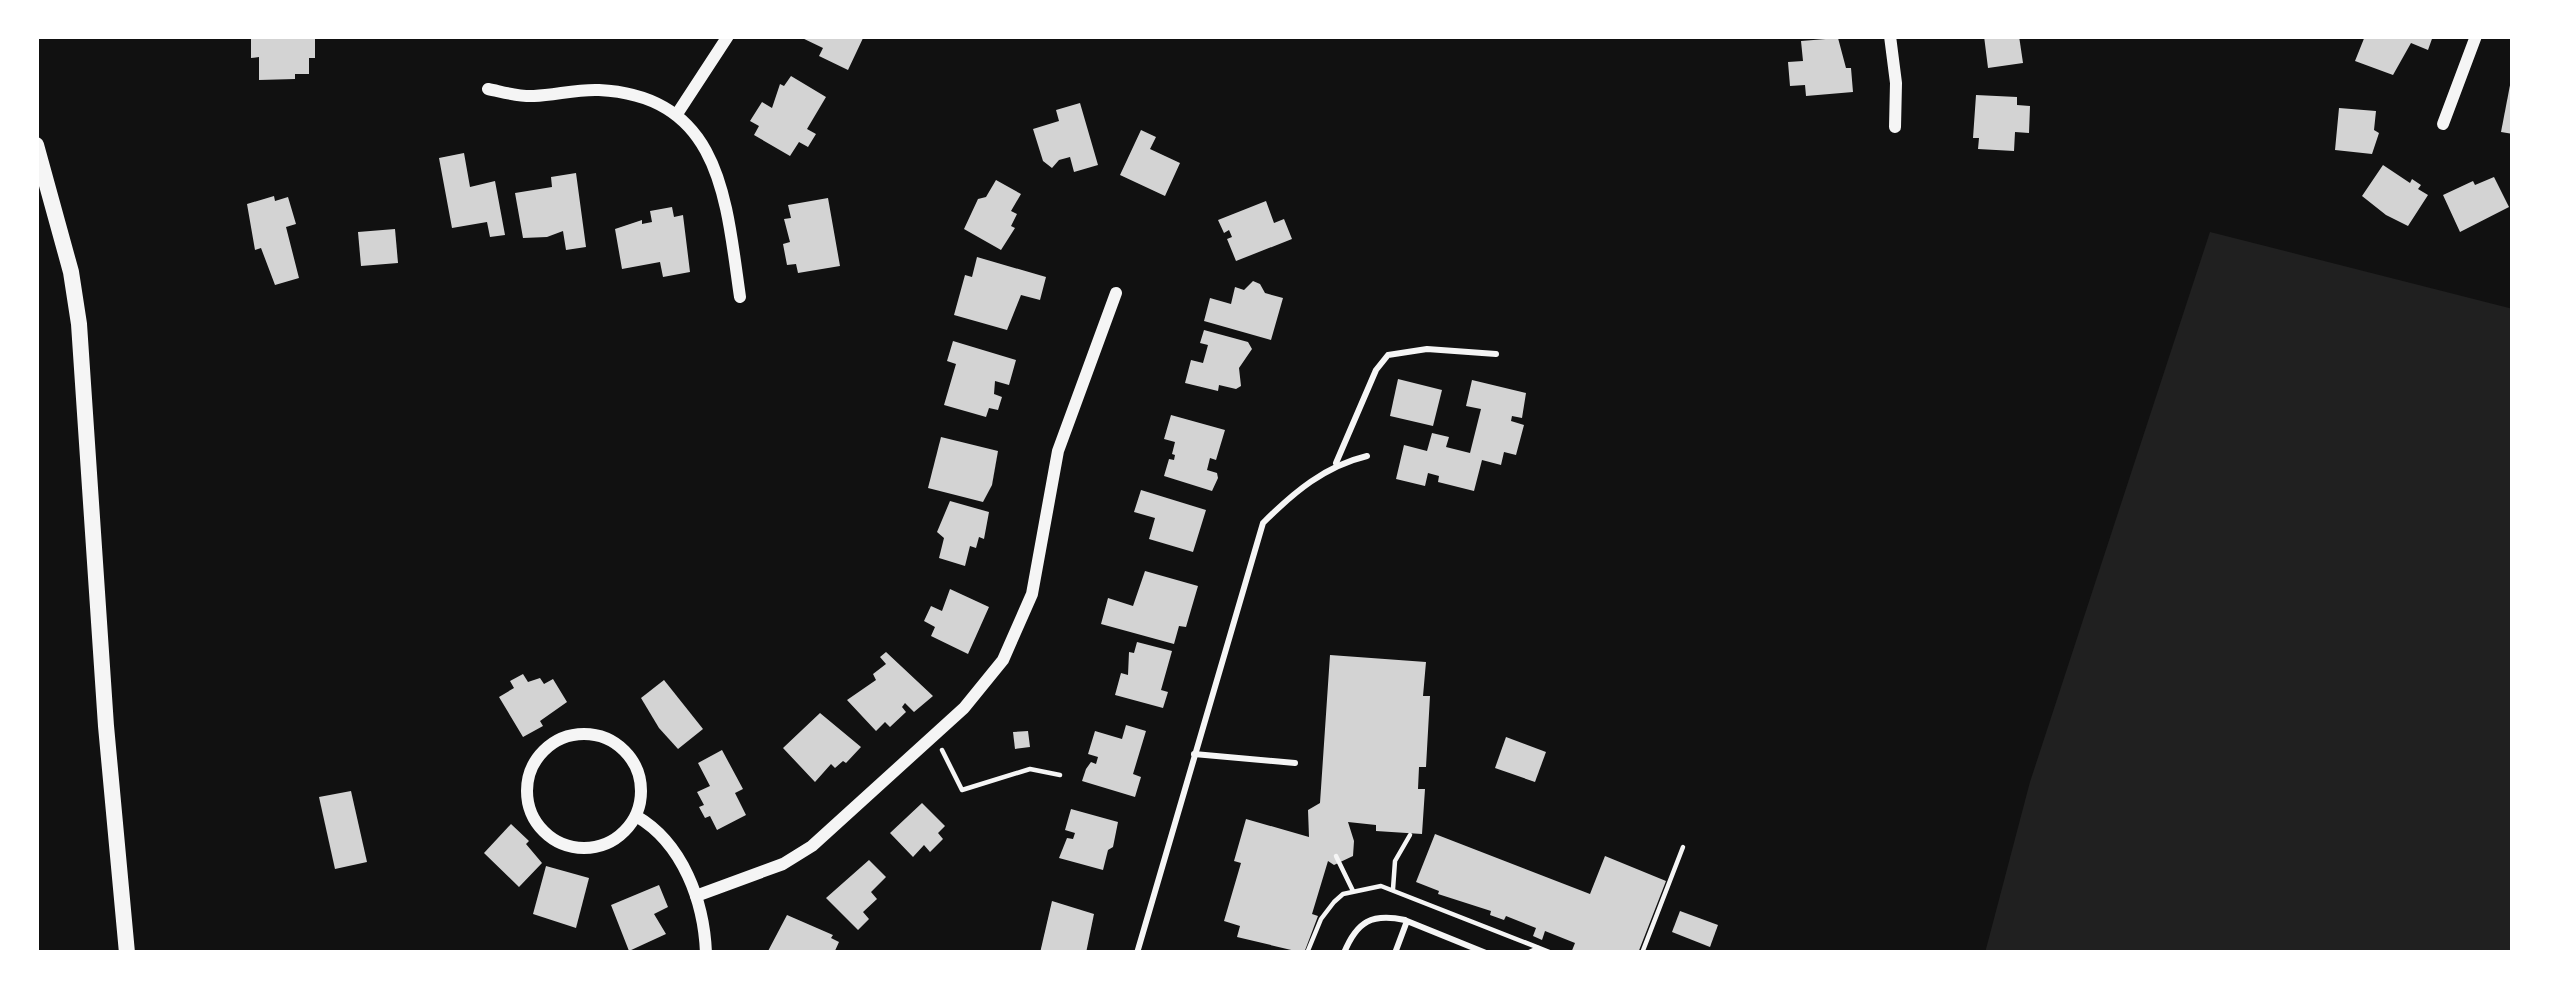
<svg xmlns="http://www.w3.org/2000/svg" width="2549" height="989" viewBox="0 0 2549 989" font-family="Mulish,sans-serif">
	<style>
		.green { fill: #202020 }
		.building { fill: #d3d3d3 }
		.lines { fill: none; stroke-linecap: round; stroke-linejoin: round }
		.path { stroke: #f5f5f5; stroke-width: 4.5 }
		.service { stroke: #f5f5f5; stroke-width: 6 }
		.minor { stroke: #f5f5f5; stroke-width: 12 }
		.secondary { stroke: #f5f5f5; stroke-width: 16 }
	</style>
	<rect width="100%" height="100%" fill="#111"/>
	<path class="green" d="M2210 232 2513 309V953H1985L2030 782Z"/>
	<g class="building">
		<path d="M251 36H315V58H309V74H295V79L259 80V57L251 58Z"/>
		<path d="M798 36H864L848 70 819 56 823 48Z"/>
		<path d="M1984 36H2019L2023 63 1988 68Z"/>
		<path d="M2365 36H2433L2428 50 2411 43 2393 75 2355 61Z"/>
		<path d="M1838 38 1846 68H1851L1853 92 1806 96 1805 85 1790 86 1788 62 1803 61 1801 41Z"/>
		<path d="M791 76 826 97 807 129 816 134 808 147 799 142 790 156 754 135 759 126 750 121 762 102 772 108 780 84 784 86Z"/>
		<path d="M2511 80H2513V134L2501 132Z"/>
		<path d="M1976 95 2017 97V105L2030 106 2029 133 2015 132 2014 151 1978 149 1979 138H1973Z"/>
		<path d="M1080 103 1098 165 1074 172 1070 157 1059 160 1052 168 1043 161 1033 129 1059 121 1056 110Z"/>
		<path d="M2339 108 2376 111 2374 130 2379 133 2372 154 2335 150Z"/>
		<path d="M1141 130 1156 137 1150 149 1180 163 1165 196 1120 175Z"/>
		<path d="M464 153 470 187 495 181 505 235 490 237 487 222 452 228 439 158Z"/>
		<path d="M2383 165 2410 183 2412 179 2421 185 2418 189 2428 195 2408 226 2386 215 2362 196Z"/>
		<path d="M576 173 586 247 566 250 563 231 547 237 523 238 515 193 552 187 551 177Z"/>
		<path d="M2494 177 2509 207 2460 232 2443 195 2473 181 2475 185Z"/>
		<path d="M996 180 1021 194 1011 211 1017 214 1011 226 1015 228 1001 250 964 229 978 199 986 197Z"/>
		<path d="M274 196 275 201 288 197 296 224 286 227 299 278 275 285 261 248 255 250 247 204Z"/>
		<path d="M828 198 840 266 798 273 796 264 787 265 783 244 790 242 784 219 791 218 788 205Z"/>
		<path d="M1266 201 1274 223 1284 219 1292 239 1236 261 1227 239 1232 237 1229 230 1224 233 1218 220Z"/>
		<path d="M672 207 674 217 683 215 690 272 663 277 660 262 622 269 615 229 642 220V224L652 222 650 211Z"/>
		<path d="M395 229 398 263 361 266 358 232Z"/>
		<path d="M977 257 1046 277 1040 300 1021 295 1007 330 954 315 965 275 972 277Z"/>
		<path d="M1253 281 1260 284 1265 293 1283 298 1271 340 1204 321 1210 298 1231 304 1235 287 1244 290Z"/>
		<path d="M1204 330 1248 342 1252 349 1239 368 1241 386 1236 389 1219 385 1218 391 1185 383 1191 360 1203 363 1208 345 1200 343Z"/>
		<path d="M953 341 1016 360 1009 385 995 381 994 394 1002 397 998 410 989 408 986 417 944 405 956 364 947 361Z"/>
		<path d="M1398 379 1442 390 1433 426 1390 416Z"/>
		<path d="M1472 380 1526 393 1522 418 1512 416 1511 421 1524 425 1516 455 1504 452 1501 465 1482 460 1474 491 1438 482 1439 476 1428 473 1425 486 1396 479 1404 445 1427 451 1432 433 1449 437 1446 447 1470 453 1481 409 1466 406Z"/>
		<path d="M1171 415 1225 430 1216 460 1210 458 1207 470 1217 473 1218 478 1212 491 1164 476 1169 459 1174 460 1175 455 1172 454 1175 442 1164 439Z"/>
		<path d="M941 437 998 451 992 485 983 502 928 488Z"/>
		<path d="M1141 490 1206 510 1193 552 1149 539 1155 518 1134 512Z"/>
		<path d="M950 501 989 512 984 539 979 537 976 548 970 546 965 566 939 558 944 538 937 532Z"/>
		<path d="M1145 571 1198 586 1186 627 1179 626 1174 644 1101 624 1108 598 1133 606Z"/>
		<path d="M950 589 989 607 968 654 931 636 935 627 924 621 931 606 942 611Z"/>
		<path d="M1137 642 1172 651 1161 690 1168 692 1163 708 1115 695 1121 673 1128 675 1129 652 1134 653Z"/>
		<path d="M886 652 933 696 914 712 905 703 902 707 906 712 890 727 885 722 876 731 847 700 876 680 873 674 886 664 880 657Z"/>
		<path d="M1330 655 1426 662 1423 696H1430L1426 767H1419L1418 789H1425L1422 834 1376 831V825L1348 822 1354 841 1353 856 1334 865 1328 861 1312 914 1318 916 1304 953 1237 937 1240 926 1224 921 1241 863 1234 861 1246 819 1309 837 1308 810 1320 803Z"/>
		<path d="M523 674 528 682 540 678 544 684 553 679 567 702 540 721 543 726 523 737 499 697 514 688 510 681Z"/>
		<path d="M664 680 703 729 678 749 659 728 641 698Z"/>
		<path d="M820 713 861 747 846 763 843 761 835 768 831 764 815 782 783 748Z"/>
		<path d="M1126 725 1146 731 1133 774 1141 777 1135 797 1082 781 1086 769 1091 762 1096 764 1098 757 1088 754 1095 731 1122 739Z"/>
		<path d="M1028 731 1030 747 1015 749 1013 732Z"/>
		<path d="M1506 737 1546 752 1535 782 1495 768Z"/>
		<path d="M722 750 743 789 735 793 746 815 717 830 710 816 705 818 699 807 704 805 697 792 710 786 698 763Z"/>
		<path d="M351 791 367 862 335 869 319 797Z"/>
		<path d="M922 803 945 826 938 833 943 839 930 852 924 845 913 857 890 833Z"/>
		<path d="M1071 809 1118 822 1113 847 1108 850 1103 870 1059 858 1067 838 1073 839 1075 833 1065 830Z"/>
		<path d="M511 824 529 841 526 844 542 863 519 887 484 853Z"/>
		<path d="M1435 834 1590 894 1605 856 1666 881 1638 953H1571L1575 943 1545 931 1542 940 1533 936 1536 928 1506 916 1504 920 1490 915 1491 911 1438 894 1439 891 1416 882Z"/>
		<path d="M869 860 886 877 871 892 877 899 863 912 869 919 858 930 826 898Z"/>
		<path d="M546 866 589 878 576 928 533 914Z"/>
		<path d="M659 885 668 907 654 914 666 934 629 951 611 905Z"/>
		<path d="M1052 901 1094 914 1086 953H1040Z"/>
		<path d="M1680 911 1718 925 1710 947 1672 932Z"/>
		<path d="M787 915 833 935 831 938 839 942 834 953H767Z"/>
	</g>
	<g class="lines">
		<g class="path">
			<path d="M942 750 962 790 1030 769 1060 775"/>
			<path d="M1336 856 1353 891"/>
			<path d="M1393 889 1395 861 1410 835"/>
			<path d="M1307 953 1321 919 1334 902 1343 894 1381 886 1552 953"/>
			<path d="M1527 953 1538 948"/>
			<path d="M1642 953 1683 847"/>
		</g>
		<g class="service">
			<path d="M1336 463 1376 370 1388 355 1427 349 1496 354"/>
			<path d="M1194 754 1295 763"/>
			<path d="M1137 953 1263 523C1294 492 1325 466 1367 456"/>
			<path d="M1344 953C1357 921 1372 913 1405 920"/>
			<path d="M1395 953 1407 921 1486 953"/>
		</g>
		<g class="minor">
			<path d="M1890 36 1896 83 1895 127"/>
			<path d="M488 89C503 92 519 97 534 96 556 95 577 89 599 90 722 96 726 201 740 297"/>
			<path d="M677 114 728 36"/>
			<path d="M2443 124 2476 36"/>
			<circle cx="584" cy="791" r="57"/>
			<path d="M636 816C683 843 704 902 706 953"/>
			<path d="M696 896 783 864 812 846 964 708 1003 660 1032 594 1058 451 1116 293"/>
		</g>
		<path class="secondary" d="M36 145 71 272 79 324 106 726 127 953"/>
	</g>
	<rect width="2549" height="989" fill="none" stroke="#ffffff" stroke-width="78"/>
</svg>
